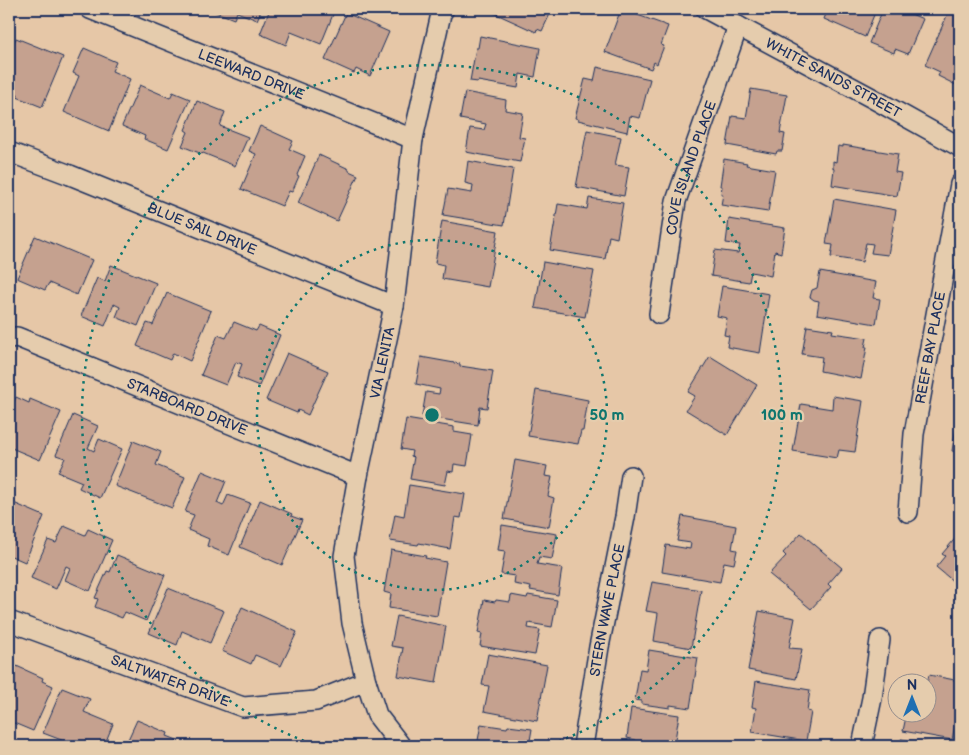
<svg xmlns="http://www.w3.org/2000/svg" width="969" height="755" viewBox="0 0 969 755" font-family="'Balsamiq Sans',sans-serif">
	<style>
		.building { fill: #c5a18f; stroke: #1b2f5e }
		.lines { fill: none; stroke-linecap: round; stroke-linejoin: round }
		.minor-casing { stroke: #1b2f5e; stroke-width: 22 }
		.minor { stroke: #e5ccad; stroke-width: 19 }
		.ring { fill: none; stroke: #0f766e; stroke-width: 2.5; stroke-dasharray: 2.5 5 }
		.labels { text-anchor: middle; dominant-baseline: central; stroke-width: 4.5; stroke-linejoin: round; paint-order: stroke }
		.street-label { font-size: 14px; fill: #1b2f5e; stroke: #e5ccad }
		.centre { fill: #0f766e; stroke: #e5ccad; stroke-width: 2.5 }
		.ring-label { font-size: 15px; text-anchor: middle; font-weight: bold; fill: #0f766e; stroke: #e5ccad; stroke-width: 4.5; stroke-linejoin: round; paint-order: stroke }
	</style>
	<rect width="100%" height="100%" fill="#e6c7a7"/>
	<filter id="ink" filterUnits="userSpaceOnUse"><feTurbulence type="fractalNoise" baseFrequency=".02" numOctaves="2"/><feDisplacementMap in="SourceGraphic" scale="10" xChannelSelector="R" yChannelSelector="G"/><feConvolveMatrix kernelMatrix="1 2 1 2 8 2 1 2 1" color-interpolation-filters="sRGB"/></filter>
	<g filter="url(#ink)">
		<g class="building">
			<path d="M208 9H262L257 20 237 12 234 19Z"/>
			<path d="M270 9H326L334 12 321 44 291 32 286 45 260 34Z"/>
			<path d="M493 9H548L547 11 551 12 542 31 537 29 536 32 492 12Z"/>
			<path d="M621 9 668 26 661 45 664 46 657 64 654 62 651 69 605 52Z"/>
			<path d="M828 9H874L876 10 865 37 824 19Z"/>
			<path d="M883 9H899L923 19 908 54 895 49 894 53 869 43Z"/>
			<path d="M949 11 960 16V87L938 76 940 72 925 65Z"/>
			<path d="M346 13 389 32 370 76 356 69 354 73 325 60Z"/>
			<path d="M480 36 540 48 535 77 520 74 518 88 478 81V82L470 81 476 48H478Z"/>
			<path d="M16 38 63 57 42 107 17 97 18 94 9 90V54Z"/>
			<path d="M84 48 116 62 112 71 130 79 109 131 64 112 79 76 73 73Z"/>
			<path d="M597 67 650 79 640 118 630 116 627 132 578 120V119L575 118 585 79 594 81Z"/>
			<path d="M140 85 170 98 173 92 190 99 168 149 144 139 145 136 122 126Z"/>
			<path d="M751 89 787 95 780 133 785 134 782 151H777L776 154 727 145 732 116 746 118Z"/>
			<path d="M465 92 506 100 505 110 523 113 519 137 525 138 520 162 466 152 470 128 484 130 486 124 460 119Z"/>
			<path d="M197 101 225 112 220 126 248 137 235 166 203 153 202 154 182 146 188 132 185 130Z"/>
			<path d="M260 126 293 141 289 149 305 156 297 175 299 176 292 192 289 191 282 206 241 189 256 154 249 151Z"/>
			<path d="M587 130 621 137 615 165 629 167 624 196 576 187Z"/>
			<path d="M843 145 898 154 895 172 901 173 897 196 832 185 834 169 833 168V161L836 162 838 146 843 147Z"/>
			<path d="M319 155 349 169V171L358 175 337 221 298 203Z"/>
			<path d="M724 159 747 163 746 165 775 170 768 212 721 205 723 194H721L722 186H720Z"/>
			<path d="M468 161 513 169 504 225 443 215 448 189 472 193 473 185 465 183Z"/>
			<path d="M589 198 623 203 617 238 609 236 605 259 550 250 558 204 587 209Z"/>
			<path d="M834 199 896 210 888 255 871 253 873 244 866 243 862 262 831 257 833 245 826 244Z"/>
			<path d="M729 219 785 228 781 253 775 251 771 276 751 272 749 282 711 276 715 250 738 253 740 245 726 243Z"/>
			<path d="M442 221 498 231 488 287 442 279 444 265 435 263Z"/>
			<path d="M35 236 92 260 77 295 49 283 45 290 17 278Z"/>
			<path d="M543 262 594 271 585 317 535 308Z"/>
			<path d="M111 265 156 283 138 326 116 317 120 307 114 304 105 326 81 316 97 278 105 281Z"/>
			<path d="M820 272 876 282 873 298 880 299 876 324 817 314 819 301 814 300 810 297 812 290 817 288Z"/>
			<path d="M722 286 769 294 760 353 727 347 729 336 724 335 727 318 717 316Z"/>
			<path d="M167 293 211 311 190 361 173 353 170 360 137 346 147 323 153 325Z"/>
			<path d="M234 322 256 331 259 326 280 335 259 386 237 377 242 364 236 362 226 385 201 375 218 335 226 338Z"/>
			<path d="M807 326 833 330 832 333 867 338 865 347H867L861 379 820 371 822 357 802 354Z"/>
			<path d="M287 353 328 371 308 415 298 410 297 413 266 400Z"/>
			<path d="M710 356 757 385 727 435 686 410 695 396 688 392Z"/>
			<path d="M421 357 460 364V366L493 371 487 408 480 407 478 425 422 416 426 392 439 394 440 389 416 384Z"/>
			<path d="M536 390 588 400 583 431H581L578 444 528 436Z"/>
			<path d="M833 396 863 401 855 452 839 450 837 458 793 451 801 404 832 409Z"/>
			<path d="M16 397 29 403 30 399 61 412 40 460 9 447V412Z"/>
			<path d="M73 415 98 426 88 448 94 451 99 439 122 449 100 498 79 488 82 482 58 472 65 458 56 455Z"/>
			<path d="M406 419 454 427V432L472 435 467 466 454 464 453 472 448 471 445 485 410 479 414 457 411 456 412 451 401 449Z"/>
			<path d="M956 427H960V452L952 451Z"/>
			<path d="M133 441 161 452 156 465 185 477 172 508 115 486Z"/>
			<path d="M515 460 547 466 545 476 552 477 548 496 554 498 549 527 504 519Z"/>
			<path d="M202 471 226 481 217 503 223 506 228 495 250 503 229 555 207 546 209 539 188 530 194 515 185 512Z"/>
			<path d="M409 485 465 494 461 518 455 517 450 549 419 543 418 545 390 541 395 514 404 516Z"/>
			<path d="M260 500 292 514 291 516 302 520 282 565 240 547Z"/>
			<path d="M9 501 44 516 25 562 9 555Z"/>
			<path d="M682 516 736 526 732 549 737 550 734 564 724 562 720 582 662 572 666 545 690 549 691 543 677 541Z"/>
			<path d="M502 525 557 534 552 559 539 557 537 564 562 568 558 595 530 590 531 587 514 584 515 576 501 574 505 551 498 550Z"/>
			<path d="M64 526 85 535 88 529 112 540 90 591 65 580 70 568 66 566 56 589 31 578 48 540 56 543Z"/>
			<path d="M801 533 842 568 828 584 831 587 811 609 769 574 786 556 783 553Z"/>
			<path d="M959 534 960 535V587L936 567 945 556 942 554Z"/>
			<path d="M391 550 426 556 425 558 446 562 437 616 389 608 391 594 384 592Z"/>
			<path d="M117 555 165 575 146 621 125 612 122 618 95 607 98 599 95 598 107 571 110 572Z"/>
			<path d="M652 582 701 590 691 648 654 641 658 613 646 611Z"/>
			<path d="M168 588 224 611 210 643 182 631 177 645 149 633Z"/>
			<path d="M511 595 527 598 528 595 557 600 552 627 529 623 528 628 540 630 535 655 480 646 482 634 478 633 484 600 495 602 496 600 510 602Z"/>
			<path d="M242 607 297 632 281 666 255 655 251 664 222 651Z"/>
			<path d="M759 611 795 618 789 648 802 649 796 679 748 670Z"/>
			<path d="M397 616 446 626 436 683 398 676 403 648 391 646Z"/>
			<path d="M649 650 698 658 690 708 670 705V708L642 704V701L635 700 640 669 646 670Z"/>
			<path d="M488 654 547 665 537 721 484 711 489 686 482 685Z"/>
			<path d="M10 663 43 678 42 681 53 686 33 731 9 721V666Z"/>
			<path d="M929 675 960 681V698L952 740 903 731 907 712H926V686Z"/>
			<path d="M756 681 810 690 807 711 811 712 806 741 752 732 756 708 752 707Z"/>
			<path d="M62 688 90 699 84 712 113 724 104 746H77L43 733Z"/>
			<path d="M631 708 679 715 674 746H635L636 740 627 738Z"/>
			<path d="M137 720 168 733 167 736 177 740 174 746H125Z"/>
			<path d="M481 724 507 728 508 726 532 729 529 746H477Z"/>
			<path d="M901 739 943 746H900Z"/>
		</g>
		<g class="lines">
			<g class="minor-casing">
				<g id="minor">
					<path id="s1" d="M90 9 413 139"/>
					<path id="s2" d="M706 9 872 98 960 147"/>
					<path id="s3" d="M9 152 70 175 394 306"/>
					<path id="s4" d="M659 314 676 201 738 26"/>
					<path id="s5" d="M9 338 17 337 358 476"/>
					<path id="s6" d="M908 512 914 434 960 184"/>
					<path id="s7" d="M9 621 243 707 316 701 366 681"/>
					<path id="s8" d="M401 746 377 715 366 681 352 623 344 556 358 476 394 306 413 139 441 14 444 9"/>
					<path id="s9" d="M583 746 599 647 625 517 631 476"/>
					<path d="M862 746 872 698 880 640"/>
				</g>
			</g>
			<use href="#minor" class="minor"/>
		</g>
	</g>
	<g class="ring">
		<circle cx="432" cy="415" r="175"/>
		<path d="M318 746A350 350 0 1 1 546 746"/>
	</g>
	<g class="labels">
		<g class="street-label">
			<text stroke="none"><textPath href="#s1" startOffset="174">LEEWARD DRIVE</textPath></text>
			<text stroke="none"><textPath href="#s2" startOffset="145">WHITE SANDS STREET</textPath></text>
			<text stroke="none"><textPath href="#s4" startOffset="150">COVE ISLAND PLACE</textPath></text>
			<text stroke="none"><textPath href="#s3" startOffset="208">BLUE SAIL DRIVE</textPath></text>
			<text stroke="none"><textPath href="#s6" startOffset="166">REEF BAY PLACE</textPath></text>
			<text stroke="none"><textPath href="#s8" startOffset="399">VIA LENITA</textPath></text>
			<text stroke="none"><textPath href="#s5" startOffset="192">STARBOARD DRIVE</textPath></text>
			<text stroke="none"><textPath href="#s9" startOffset="138">STERN WAVE PLACE</textPath></text>
			<text stroke="none"><textPath href="#s7" startOffset="172">SALTWATER DRIVE</textPath></text>
		</g>
	</g>
	<circle cx="432" cy="415" r="8" class="centre"/>
	<g class="ring-label">
		<text x="607" y="420">50 m</text>
		<text x="782" y="420">100 m</text>
	</g>
	<rect width="969" height="755" fill="none" stroke="#e5ccad" stroke-width="30"/>
	<rect x="15" y="15" width="939" height="725" fill="none" stroke="#1b2f5e" stroke-width="2" filter="url(#ink)"/>
	<g transform="translate(912 698)"><circle r="24" fill="#e5ccad" stroke="#948d8d"/>
	<path d="M0-4L9 19L0 12L-9 19Z" fill="#1f6fb2"/>
	<text y="-8" font-size="14" font-weight="bold" text-anchor="middle" fill="#1b2f5e">N</text>
	</g>
</svg>
